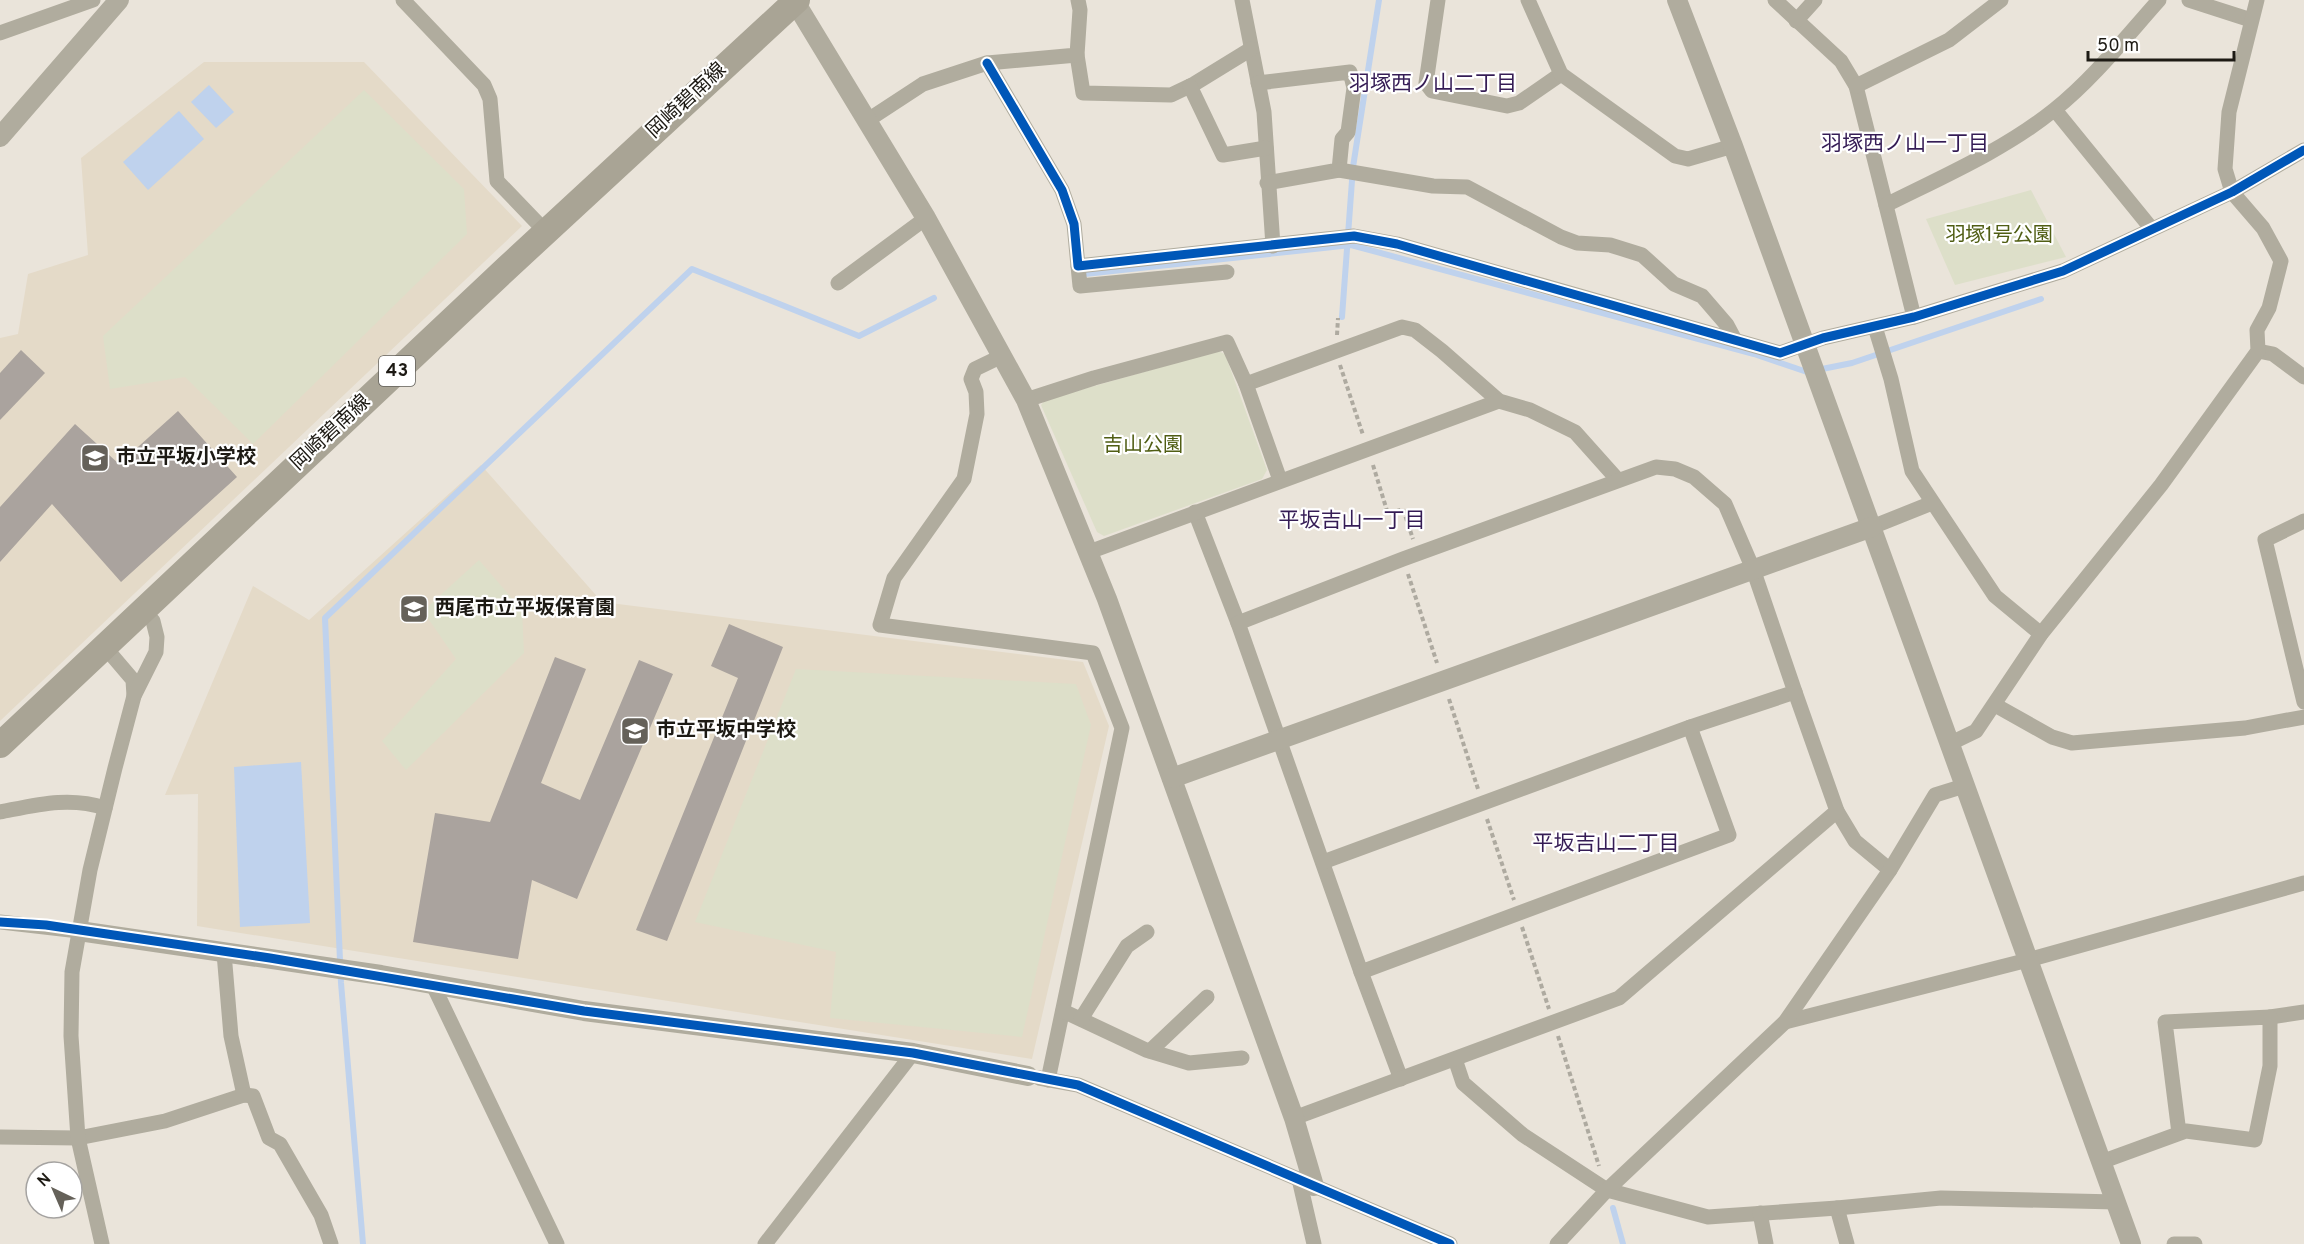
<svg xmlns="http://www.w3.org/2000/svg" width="2304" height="1244" viewBox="0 0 2304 1244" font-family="Overpass,'Noto Sans JP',sans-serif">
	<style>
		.built { fill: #e4dac8 }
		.green { fill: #dddfc9 }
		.water { fill: #bfd2ed }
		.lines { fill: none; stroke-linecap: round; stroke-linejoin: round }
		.stream { stroke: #bfd2ed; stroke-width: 6 }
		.building { fill: #aaa39e }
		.path { stroke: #aeaaa0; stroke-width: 4; stroke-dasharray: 4.5 3; stroke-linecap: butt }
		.minor { stroke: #b0ac9e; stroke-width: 15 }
		.tertiary { stroke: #b0ac9e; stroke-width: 20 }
		.primary { stroke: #a9a495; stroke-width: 26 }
		.cycleway-casing { stroke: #fff; stroke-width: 13 }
		.cycleway { stroke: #0057b8; stroke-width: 9 }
		.labels { text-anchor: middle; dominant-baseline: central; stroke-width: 4.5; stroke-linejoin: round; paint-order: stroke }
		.shield { fill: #fff; stroke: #615f5a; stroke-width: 1.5 }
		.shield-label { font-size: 18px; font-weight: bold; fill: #1d1a14 }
		.street-label { font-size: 20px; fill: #1d1a14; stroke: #fff }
		.park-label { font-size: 20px; fill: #505e14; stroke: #fff }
		.poi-label { font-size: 20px; font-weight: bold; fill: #1d1a14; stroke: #fff; text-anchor: start }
		.neighbourhood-label { font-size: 21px; fill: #351c55; stroke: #fff }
	</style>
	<rect width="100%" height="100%" fill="#eae4da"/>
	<g class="built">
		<path d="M204 62H364L522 226 0 721V338L18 334 28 274 88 255 81 158Z"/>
		<path d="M481 465 602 602 1083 662 1109 726 1032 1059 197 926 198 794 165 795 253 586 309 620Z"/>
	</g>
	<g class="green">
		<path d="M364 90 464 189 467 234 253 444 185 377 110 389 103 336Z"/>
		<path d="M2031 190 2066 257 1955 285 1926 219Z"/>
		<path d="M1218 351 1225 354 1267 470 1262 479 1104 536 1097 532 1041 405 1045 400Z"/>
		<path d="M479 560 522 610 524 653 406 770 382 741 456 659 423 611Z"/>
		<path d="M796 669 1076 684 1091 725 1022 1037 830 1018 836 952 695 922Z"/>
	</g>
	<g class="water">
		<path d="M209 85 234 112 216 128 191 102Z"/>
		<path d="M179 111 204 139 148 190 123 162Z"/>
		<path d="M301 762 310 923 240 927 234 767Z"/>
	</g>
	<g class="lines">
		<g class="stream">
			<path d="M1085 274 1351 245 1754 354 1807 372 1852 363 2041 299"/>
			<path d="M1342 317 1353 167 1379 0"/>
			<path d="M1613 1208 1623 1244"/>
			<path d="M363 1244 341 983 325 618 692 269 859 336 934 298"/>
		</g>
	</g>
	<g class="building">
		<path d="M21 350 45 373 0 420V373Z"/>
		<path d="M178 411 237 477 121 582 52 504 0 562V507L75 424 119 464Z"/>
		<path d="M729 624 783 647 667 941 636 930 738 678 711 666Z"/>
		<path d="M555 657 586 669 541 783 580 800 639 660 673 674 577 899 532 880 518 959 413 942 435 813 490 822Z"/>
	</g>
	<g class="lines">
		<g class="path">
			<path d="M1337 335 1338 318"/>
			<path d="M1340 365 1363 435"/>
			<path d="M1373 465 1388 514 1403 509 1413 539"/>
			<path d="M1408 574 1437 663"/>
			<path d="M1449 699 1478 789"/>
			<path d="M1487 819 1514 900"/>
			<path d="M1522 927 1549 1009"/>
			<path d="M1558 1036 1599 1166"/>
		</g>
		<g class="minor">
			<path d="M403 0 484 85 490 99 497 181 546 232"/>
			<path d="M1242 0 1264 112 1273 246"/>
			<path d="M1438 0 1426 83 1432 91 1507 106 1519 103 1561 74"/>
			<path d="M1528 0 1561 74 1675 156 1688 159 1733 146"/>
			<path d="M1775 0 1841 61 1856 86 1914 317"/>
			<path d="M2189 0 2251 20"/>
			<path d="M1796 21 1815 0"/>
			<path d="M0 33 93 0"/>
			<path d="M1077 55 1083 93 1171 95 1194 84 1251 49"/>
			<path d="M987 63 1062 190 1074 224 1078 266 1354 236 1397 244 1780 353 1823 338 1914 317 2063 271 2232 192 2304 150"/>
			<path d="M1258 83 1350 72 1354 88 1348 132 1342 139 1339 170 1267 183"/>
			<path d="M1190 86 1223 155 1266 148"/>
			<path d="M1856 86 1949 40 2001 0"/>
			<path d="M2055 110 2151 228"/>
			<path d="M868 120 923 84 987 63 1077 55 1080 10 1078 0"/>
			<path d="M1339 170 1433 186 1467 187 1561 237 1577 243 1610 245 1642 255 1674 284 1702 296 1727 325 1735 340"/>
			<path d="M1886 205C1944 176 2004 150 2054 110 2093 79 2126 37 2159 0"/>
			<path d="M1078 266 1080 286 1227 272"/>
			<path d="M838 283 926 218"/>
			<path d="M1875 327 1891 379 1912 471 1995 596 2041 634"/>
			<path d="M2258 351 2273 354 2304 377"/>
			<path d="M1002 356 975 369 971 379 976 392 977 414 964 479 894 578 880 625 1093 653 1122 728 1048 1080"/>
			<path d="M1246 384 1402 327 1415 330 1442 351 1499 401 1530 410 1575 432 1617 479"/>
			<path d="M1026 400 1094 378 1227 342 1246 384 1280 480"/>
			<path d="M1195 512 1238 623 1361 972 1729 835 1690 727"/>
			<path d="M2304 521 2265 540 2304 702"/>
			<path d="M1872 527 1932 503"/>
			<path d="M1089 552 1499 401"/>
			<path d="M1238 623 1403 559 1656 467 1675 469 1694 477 1725 504 1753 569 1795 692 1690 727 1323 862"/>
			<path d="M104 646 133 680 134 696"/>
			<path d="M1995 705 2052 737 2072 743 2245 728 2304 717"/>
			<path d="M1949 744 1976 731 2041 634 2161 485 2258 351 2257 330 2269 308 2281 261 2263 228 2232 192 2225 169 2229 112 2257 0"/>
			<path d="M1837 811 1855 841 1890 870"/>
			<path d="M0 812C36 805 69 796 105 808"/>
			<path d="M0 922 79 931"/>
			<path d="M224 953 231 1036 244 1095"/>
			<path d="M1361 972 1401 1079"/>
			<path d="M433 985 557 1244"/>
			<path d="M1063 1011 1146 1050 1189 1063 1242 1058"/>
			<path d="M2270 1017 2304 1012"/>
			<path d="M1081 1019 1127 946 1147 932"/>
			<path d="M1785 1022 2028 960 2304 883"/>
			<path d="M1150 1051 1207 997"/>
			<path d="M1455 1059 1463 1083 1523 1135 1607 1190 1708 1217 1837 1208 1847 1244"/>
			<path d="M1039 1078 1078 1085 1450 1244"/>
			<path d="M1294 1118 1619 998 1837 811 1795 692"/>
			<path d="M0 1137 78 1138 165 1121 244 1095 253 1096 269 1138 280 1144 321 1215 331 1244"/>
			<path d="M2101 1162 2186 1131 2255 1140 2270 1066V1017L2165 1022 2179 1133"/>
			<path d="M1299 1179 1314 1244"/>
			<path d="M1837 1208 1941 1198 2116 1202"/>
			<path d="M1760 1213 1766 1244"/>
			<path d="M102 1244 78 1138 71 1036 72 972 90 870 115 768 134 696 156 652 157 637 153 621 143 610"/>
			<path d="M765 1244 913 1053"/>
			<path d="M1557 1244 1607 1190 1785 1022 1890 870 1935 795 1964 786"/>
			<path d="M2174 1244H2195"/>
		</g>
		<g class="tertiary">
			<path d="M1677 0 1733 146 2131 1244"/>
			<path d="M795 2 926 218 1026 400 1107 599 1294 1118 1314 1186"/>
			<path d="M0 137 119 0"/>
			<path d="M1172 778 1872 527"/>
			<path d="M79 931 381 975 584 1011 913 1053 1028 1076"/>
		</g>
		<path class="primary" d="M0 745 508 267 797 0"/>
		<g class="cycleway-casing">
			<g id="cycleway">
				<path d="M987 63 1062 190 1074 224 1078 266 1354 236 1397 244 1780 353 1823 338 1914 317 2063 271 2232 192 2304 150"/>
				<path d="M0 922 46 925 270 958 584 1011 913 1053 1078 1085 1450 1244"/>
			</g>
		</g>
		<use href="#cycleway" class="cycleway"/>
	</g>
	<defs>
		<g id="school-square" transform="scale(1.5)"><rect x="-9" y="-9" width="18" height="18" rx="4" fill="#656159" stroke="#fff"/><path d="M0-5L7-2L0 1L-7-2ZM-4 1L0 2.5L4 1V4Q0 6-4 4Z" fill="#fff"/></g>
	</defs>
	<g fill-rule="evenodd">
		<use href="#school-square" x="95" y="458"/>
		<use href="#school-square" x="414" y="609"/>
		<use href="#school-square" x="635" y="731"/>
	</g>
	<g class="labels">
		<rect class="shield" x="379" y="356" width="36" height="30" rx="4.5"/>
		<g class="shield-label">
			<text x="397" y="371">43</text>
		</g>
		<g class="street-label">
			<text transform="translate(687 101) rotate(-43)">岡崎碧南線</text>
			<text transform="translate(331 433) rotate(-43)">岡崎碧南線</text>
		</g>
		<g class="park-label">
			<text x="1999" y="236">羽塚1号公園</text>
			<text x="1143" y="446">吉山公園</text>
		</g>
		<g class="poi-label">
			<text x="116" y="458">市立平坂小学校</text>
			<text x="435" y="609">西尾市立平坂保育園</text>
			<text x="656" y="731">市立平坂中学校</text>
		</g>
		<g class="neighbourhood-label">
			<text x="1433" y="84">羽塚西ノ山二丁目</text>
			<text x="1905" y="144">羽塚西ノ山一丁目</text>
			<text x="1352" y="521">平坂吉山一丁目</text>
			<text x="1606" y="844">平坂吉山二丁目</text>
		</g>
	</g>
	<g transform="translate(54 1190) rotate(316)"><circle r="28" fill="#ffffff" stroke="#a5a3a1" stroke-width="1.5"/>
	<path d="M0-4.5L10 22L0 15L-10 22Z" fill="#656159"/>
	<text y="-9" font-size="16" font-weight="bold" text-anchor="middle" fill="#1d1a14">N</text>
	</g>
	<path d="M2088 51v9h146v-9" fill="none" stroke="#1d1a14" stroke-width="3"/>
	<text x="2097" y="51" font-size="18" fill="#1d1a14" stroke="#ffffff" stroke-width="4.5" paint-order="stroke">50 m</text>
</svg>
